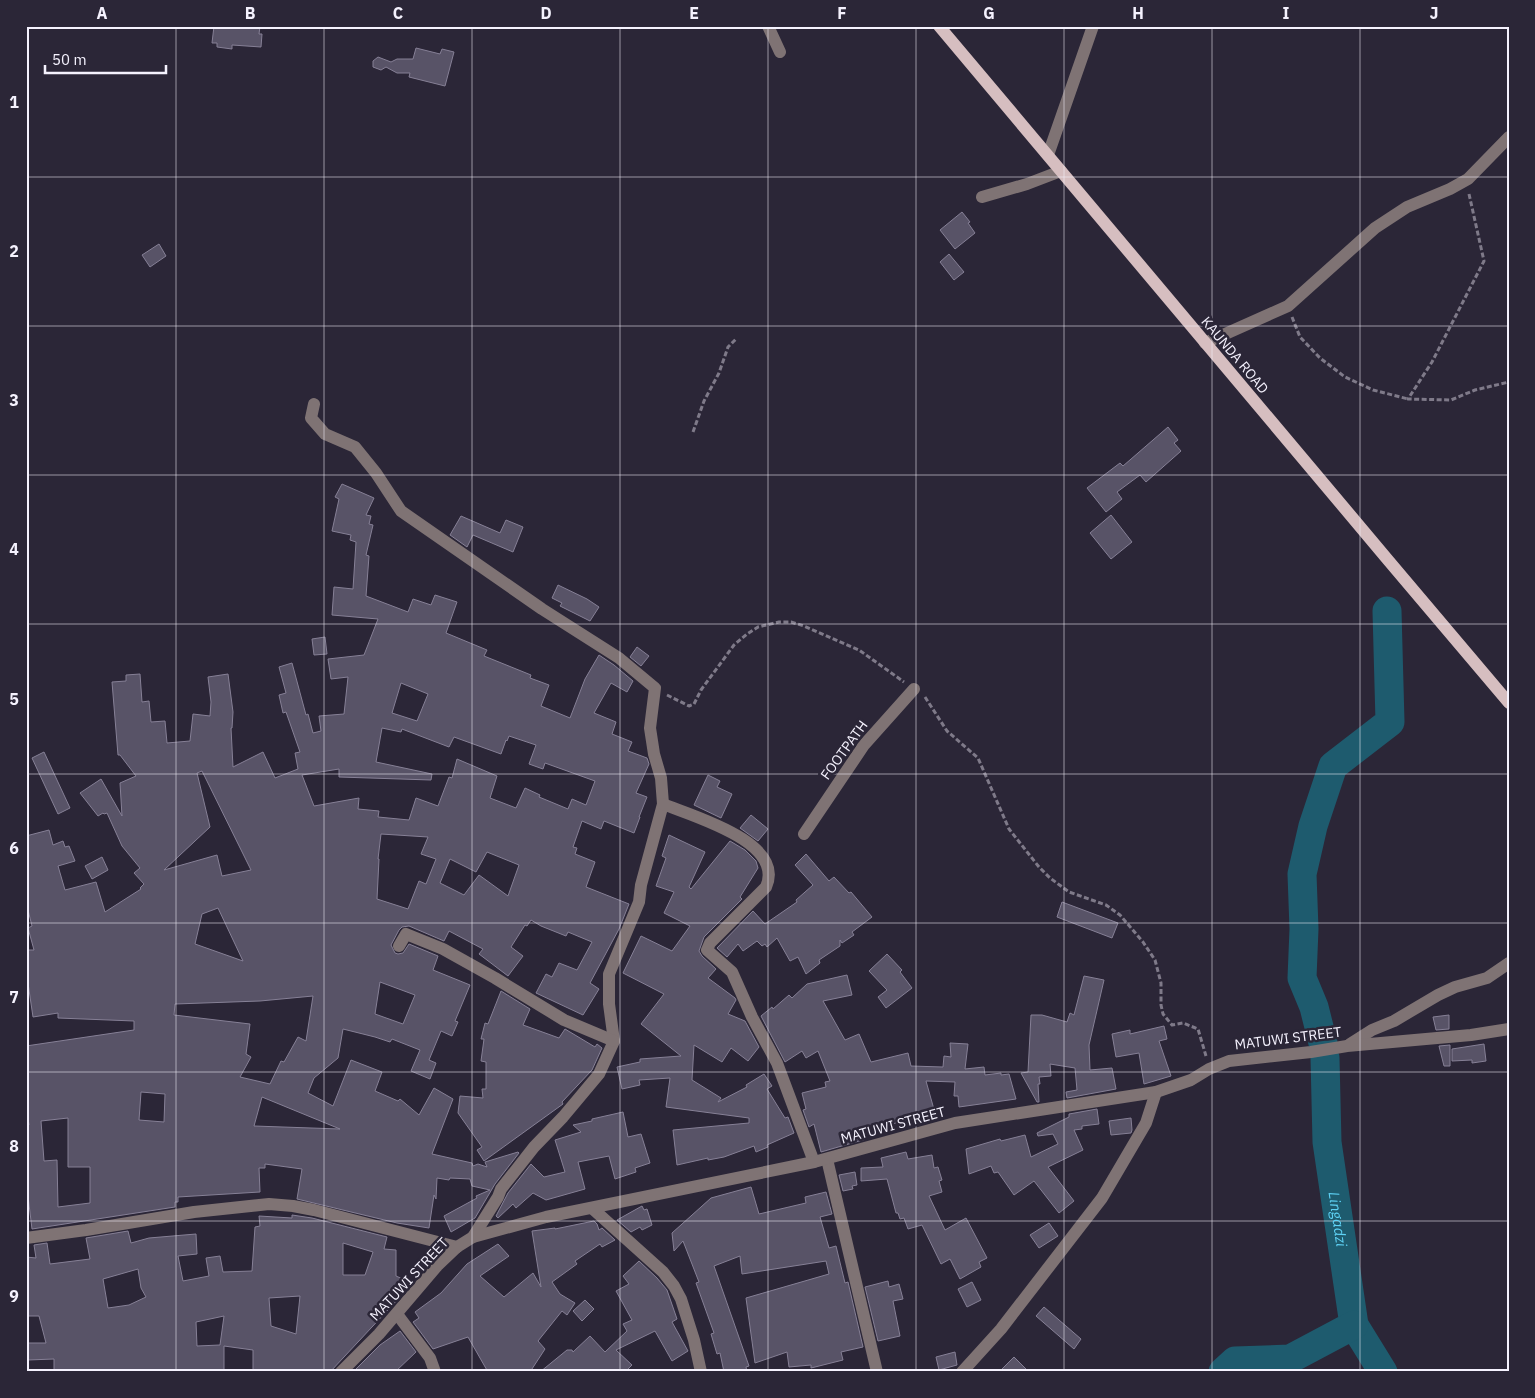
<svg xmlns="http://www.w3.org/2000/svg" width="1535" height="1398" viewBox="0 0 1535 1398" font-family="'IBM Plex Sans',sans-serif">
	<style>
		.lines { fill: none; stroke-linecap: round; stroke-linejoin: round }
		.river { stroke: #1e5b6e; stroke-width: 29 }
		.building { fill: #585367; stroke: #868096; fill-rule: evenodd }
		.path { stroke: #7f7a89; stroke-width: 3; stroke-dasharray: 5 2.5; stroke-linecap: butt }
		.minor { stroke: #7f7374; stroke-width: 12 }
		.major { stroke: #d6bec0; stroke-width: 12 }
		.grid { fill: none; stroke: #f5f2fe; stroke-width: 1; stroke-opacity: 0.55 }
		.labels { text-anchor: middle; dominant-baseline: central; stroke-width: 5; stroke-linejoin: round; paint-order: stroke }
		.street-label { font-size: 14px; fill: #f5f2fe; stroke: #2b2637 }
		.water-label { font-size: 15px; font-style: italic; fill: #5ed2f5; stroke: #2b2637 }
		.neatline { fill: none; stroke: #f5f2fe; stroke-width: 2 }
		.grid-label { font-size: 16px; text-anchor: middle; font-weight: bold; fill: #f5f2fe }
	</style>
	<rect width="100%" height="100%" fill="#2b2637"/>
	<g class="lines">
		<g class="river">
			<path d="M1323 1043 1314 1007 1302 978 1304 929 1302 874 1313 826 1333 766 1390 722 1387 611"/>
			<path id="s1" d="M1325 1058 1327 1142 1354 1325 1383 1372"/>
			<path d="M1223 1372 1235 1361 1290 1359 1354 1325"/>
		</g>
	</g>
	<g class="building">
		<path d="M214 26H260L259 34H262L261 47 232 45V49L217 47V43H212Z"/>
		<path d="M416 48 440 54 442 49 454 52 445 86 409 77 410 73H397L386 67 381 70 373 67V61L378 57 391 62 397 59H413Z"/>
		<path d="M962 212 970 222 968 223 975 233 955 249 940 230Z"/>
		<path d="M159 244 166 256 150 267 142 255Z"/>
		<path d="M949 254 964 272 954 280 940 262Z"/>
		<path d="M1168 427 1178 440 1174 443 1181 451 1146 482 1140 475 1117 492 1122 499 1106 512 1087 488 1120 463 1123 466Z"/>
		<path d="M342 484 374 498 366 515 371 516 369 524 373 525 366 555 369 556 366 596 408 612 413 599 431 605 435 595 457 602 446 633 487 650 484 656 531 675 530 678 549 685 541 706 570 718 585 679 599 655 614 665 633 681 627 692 611 683 594 713 616 722 612 734 632 742 628 751 647 758 649 764 636 793 647 797 639 817H640L634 833 604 821 601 829 582 821 573 847 577 848 575 854 595 862 586 887 629 904 619 929 590 983 599 989 583 1015 536 993 546 974 552 977 559 963 577 970 592 942 568 932 566 936 541 926 531 920 527 926 525 925 511 947 523 956 508 976 479 954 483 949 449 931 444 941 409 926 402 927 399 930 391 945 395 953 398 954 403 953 409 944 438 956 433 970 470 985 455 1021 458 1022 452 1036 441 1031 429 1060 436 1063 430 1079 411 1071 420 1050 392 1039 390 1042 375 1037 343 1029 338 1058 314 1078 308 1093 333 1106 351 1060 382 1072 375 1091 398 1101 400 1099 419 1115 434 1088 453 1099 432 1154 472 1163 473 1166 478 1164 487 1167 485 1162 518 1152 519 1153 495 1184 475 1218 451 1232 444 1216 477 1198 476 1196 490 1190 472 1186 470 1179 450 1178 449 1180 437 1178 436 1199 434 1195 429 1228 397 1223 297 1199 302 1169 265 1164V1168H259L260 1192 178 1197V1202H175V1207L32 1229 28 1196H26V1125H29L26 1104V1046L134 1030V1021L58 1018V1013L33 1017 28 983H26V950H34L28 928 32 926 26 902V836L49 830 53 845 63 841 65 847 69 846 75 861 58 866 65 890 96 882 105 912 141 889 140 888 144 884 134 873 140 868 122 846 107 813 104 814 103 813 98 816 80 793 101 779 122 816 120 783 136 776 120 755H118L112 682 126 681V675L140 674 142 702 149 701 151 722 165 721 167 743 190 741 193 714 210 716 211 702 208 677 228 674 233 712 232 728H231L233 767 263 752 275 778 298 769 295 753 300 752 286 712 283 713 279 695 286 693 279 667 292 663 306 715 308 714 313 733 321 731 319 716 344 714 348 677 331 679 328 659 364 655 378 619 332 615 334 587 353 589 356 542 350 540 351 535 332 531 339 499 335 497ZM401 683 428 694 417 721 392 713ZM382 728 401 732 402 729 449 747 454 737 501 754 506 740 507 741 509 736 536 745 529 764 543 769 545 763 595 781 586 805 572 799 568 809 539 797 540 795 525 788 516 808 490 798 497 776 457 759 452 778 449 777 438 806 416 798 409 820 378 817 379 811 358 809 359 798 314 806 302 775 339 769V777L431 780 432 774 376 762ZM202 771 251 870 222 876 217 855 164 870 210 827 197 773ZM381 834 428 837 421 854 436 859 426 884 419 881 408 909 377 899 379 859H378ZM487 852 519 865 508 896 479 875 464 895 440 883 450 859 476 872ZM218 908 243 961 195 944 202 914ZM380 982 415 995 403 1024 375 1014ZM313 996 306 1041 298 1037 284 1062 281 1061 270 1084 240 1077 251 1057 246 1054 250 1024 174 1015 175 1004 260 1001ZM141 1092 165 1094 164 1122 139 1120ZM262 1097 340 1129 254 1126ZM68 1118V1167H90V1203L58 1207 57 1160 44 1161 41 1121Z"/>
		<path d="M1111 515 1132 542 1111 559 1090 533Z"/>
		<path d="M461 516 500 533 506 520 523 527 513 552 473 535 467 547 450 535Z"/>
		<path d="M558 585 587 599 599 607 590 621 560 606 562 603 552 598Z"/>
		<path d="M325 637 327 654 314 655 312 639Z"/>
		<path d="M637 647 649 656 641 666 630 657Z"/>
		<path d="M44 752 70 808 58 814 32 758Z"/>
		<path d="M708 775 720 781 717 787 732 794 721 818 694 805Z"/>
		<path d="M751 815 768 829 758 841 740 828Z"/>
		<path d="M669 835 705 852 689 887 691 889 730 841 745 850 756 861 758 868 740 897 742 899 704 937 699 951 702 956 716 969 708 978 735 998 736 1000 728 1014 745 1021 759 1047 748 1061 731 1048 722 1062 694 1045 692 1080 721 1098 718 1102 747 1087 746 1085 764 1074 772 1086 767 1089 785 1118 788 1117 794 1133 767 1145 768 1147 756 1152 754 1146 724 1157 708 1160V1158L677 1165 673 1130 749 1123V1118L666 1107 670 1078 639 1080 640 1085 622 1089 617 1067 640 1062V1059L681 1056 641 1024 664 994 623 973 641 936 672 951 690 926 664 913 674 892 656 886 666 858 662 856Z"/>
		<path d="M806 854 829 881 834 877 849 893 851 892 872 917 852 932 854 935 842 943 840 940V946L819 960 820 963 806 974 798 957 790 961 777 938 767 947 765 944 762 946 757 941 743 951 738 944 727 957 717 948 753 911 765 924 797 902 796 900 813 885 795 865Z"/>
		<path d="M102 857 108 870 92 879 85 866Z"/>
		<path d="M1062 902 1118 923 1112 938 1057 917Z"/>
		<path d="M887 954 902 970 900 972 912 988 886 1008 878 997 887 990 869 971Z"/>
		<path d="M847 975 852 995 823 1001 845 1040 859 1034 871 1062 908 1053 911 1066 943 1067 944 1056 951 1057 950 1043 968 1044 965 1069 984 1067 985 1075 1001 1073V1075L1009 1074 1016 1099 959 1107 958 1096H954L955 1082 926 1081 935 1113 864 1131 866 1139 821 1152 814 1124 809 1127 803 1110 806 1109 802 1093 826 1087 825 1082 830 1081 818 1051 806 1058 802 1051 785 1062 761 1016 772 1007 773 1009 789 995 792 998 807 984Z"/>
		<path d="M1084 976 1104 980 1089 1045 1090 1070 1112 1068 1116 1089 1067 1098 1066 1092 1077 1090 1075 1068 1050 1064 1051 1076 1039 1077 1040 1084H1038L1039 1102H1037L1021 1073 1028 1072 1031 1015H1042L1067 1022 1070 1013 1074 1015Z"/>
		<path d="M501 991 530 1009 523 1025 559 1038 565 1029 595 1047 597 1044 602 1048 592 1070 562 1102 563 1104 484 1161 477 1150 482 1147 458 1113 460 1096 483 1098 482 1089H486V1062L481 1061 484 1039H481L485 1023 488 1024Z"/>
		<path d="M1449 1015V1029L1436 1030 1433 1017Z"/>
		<path d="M1164 1026 1167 1039 1159 1041 1171 1076 1144 1084 1139 1053 1116 1057 1112 1034 1130 1030V1034Z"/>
		<path d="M1484 1044 1486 1061 1472 1063V1060L1452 1061V1049Z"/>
		<path d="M1450 1045V1066H1444L1439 1046Z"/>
		<path d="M1097 1109 1099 1124 1082 1126V1129L1074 1130 1083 1150 1048 1167 1074 1201 1059 1213 1034 1181 1014 1195 998 1172 994 1173 991 1166 969 1174 966 1149 1000 1139 1001 1141 1025 1135 1031 1157 1058 1144 1053 1134 1038 1136 1037 1133 1069 1117V1114Z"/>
		<path d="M623 1112 628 1137 641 1134 650 1163 635 1168 636 1172 615 1179 609 1156 578 1162 585 1189 546 1200 533 1193 516 1208 513 1204 498 1218 496 1216 508 1193 531 1164 544 1177 565 1172 555 1140 581 1132 573 1125 592 1121V1119Z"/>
		<path d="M1131 1118 1132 1130 1131 1133 1111 1135 1109 1121Z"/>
		<path d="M906 1152 908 1159 932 1155 934 1168 938 1167 942 1180 939 1181 942 1192 929 1196 945 1230 966 1218 987 1258 979 1262 981 1267 960 1279 950 1259 941 1264 922 1225 908 1229 904 1218 900 1219 898 1213H896L887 1179 861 1181V1168L883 1167 881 1158Z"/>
		<path d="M855 1172 857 1185 852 1186 853 1189 843 1191 839 1175Z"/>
		<path d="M751 1187 759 1214 806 1203 805 1197 826 1192 832 1214 820 1217 829 1248 836 1246 845 1283 848 1282 863 1347 841 1352 843 1360 811 1368V1365L789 1367 787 1352 755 1363 746 1298 829 1274 826 1261 742 1274 740 1256 714 1266 749 1366 746 1367 747 1372H724L720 1353 717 1354 711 1334 714 1333 696 1283 699 1282 683 1241 674 1251 672 1233 711 1198Z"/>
		<path d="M642 1206 644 1210 647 1209 652 1225 642 1230 640 1227 631 1232 617 1220Z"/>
		<path d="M292 1215 312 1218 387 1237 384 1249 396 1250V1276L405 1280 400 1297 330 1372H253V1350L224 1346V1372H54V1359L28 1360V1343H46L39 1316H26V1257L36 1258 34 1245 47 1243 50 1264 90 1259 86 1238 128 1231 131 1243 149 1238 196 1234 197 1254 178 1256 183 1281 209 1276 206 1258 220 1256 223 1272 252 1271 255 1227 260 1226 259 1216 292 1218ZM343 1243 373 1252 365 1275H343ZM138 1269 141 1288 146 1297 129 1305 108 1308 103 1279ZM300 1296 296 1334 271 1326 269 1298ZM224 1316 220 1345 197 1346 196 1322Z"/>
		<path d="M594 1221 597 1224 599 1230 602 1228 615 1240 602 1247 600 1244 575 1261 577 1264 552 1282 560 1294 575 1303 567 1315 562 1311 538 1341 545 1349 530 1372H488L468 1337 433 1349 413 1322 419 1318 415 1312 441 1293 467 1264 498 1244 509 1256 480 1276 504 1297 533 1273 541 1287 532 1231 555 1228V1229Z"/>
		<path d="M1049 1223 1058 1236 1039 1248 1030 1235Z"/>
		<path d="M639 1261 657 1278 667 1290 677 1319 672 1322 688 1351 672 1361 655 1331 616 1350 632 1365 625 1372H540L567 1350H572L573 1352 590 1336 605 1352 627 1331 623 1324 632 1320 616 1291 629 1284 623 1276Z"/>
		<path d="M888 1281 889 1287 899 1284 903 1299 893 1301 900 1336 878 1341 865 1287Z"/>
		<path d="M972 1282 981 1300 967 1307 958 1289Z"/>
		<path d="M585 1300 594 1309 582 1321 573 1311Z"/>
		<path d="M1044 1307 1081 1339 1074 1349 1036 1316Z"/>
		<path d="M400 1331 416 1352 395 1372H353L380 1345Z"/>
		<path d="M955 1352 957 1365 939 1370 936 1357Z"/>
		<path d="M1014 1357 1029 1372H999Z"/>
	</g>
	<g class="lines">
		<g class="path">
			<path d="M1469 194 1484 261 1432 362 1408 399 1451 400 1475 390 1509 382"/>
			<path d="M1292 317 1300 337 1320 358 1345 377 1373 390 1408 399"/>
			<path d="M693 432 704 401 719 373 728 347 736 339"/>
			<path d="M667 695 689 706 694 704 701 690 734 645 747 634 758 627 779 622H791L804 626 859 650 904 682"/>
			<path d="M925 697 947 731 978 758 1009 829 1039 867 1050 878 1069 892 1106 905 1120 915 1143 942 1155 960 1161 983V1005L1163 1014 1172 1025 1183 1023 1198 1029 1206 1056"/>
		</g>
		<g class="minor">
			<path d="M768 26 780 52"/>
			<path d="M1048 155 1093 26"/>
			<path d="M982 197 1027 184 1061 171"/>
			<path d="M1205 343 1288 306 1375 228 1407 207 1450 189 1468 179 1509 137"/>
			<path d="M314 404 311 418 325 434 355 447 376 473 401 511 542 609 619 658 655 688 650 728 654 754 661 778 663 804 641 885 639 902 609 974V1004L614 1041 599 1074 563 1117 534 1147 501 1189 498 1197 473 1237"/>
			<path d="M663 804C692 816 786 842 766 887L710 943 707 950 732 972 752 1017 777 1063 814 1162"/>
			<path d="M804 834 864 745 914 689"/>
			<path d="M399 946 406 934 443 949 495 978 564 1020 614 1041"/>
			<path d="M1350 1044 1372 1030 1394 1021 1438 995 1455 987 1487 978 1509 963"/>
			<path d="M827 1159 877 1372"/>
			<path d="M593 1209 663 1272 674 1286 681 1299 694 1340 701 1372"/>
			<path d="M26 1238 86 1230 194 1212 269 1204 293 1206 314 1210 457 1247"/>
			<path d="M397 1314 430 1358 435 1372"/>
			<path d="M341 1372 379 1334 437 1266 457 1247 473 1237 546 1217 814 1162 955 1123 1156 1092 1191 1080 1209 1069 1229 1061 1311 1052 1347 1046 1471 1035 1509 1029"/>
			<path d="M962 1372 1001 1329 1102 1198 1146 1123 1156 1092"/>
		</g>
		<path class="major" d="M939 26C1129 251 1318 478 1509 703"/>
	</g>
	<path class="grid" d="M176 26V1372M324 26V1372M472 26V1372M620 26V1372M768 26V1372M916 26V1372M1064 26V1372M1212 26V1372M1360 26V1372M26 177H1509M26 326H1509M26 475H1509M26 624H1509M26 774H1509M26 923H1509M26 1072H1509M26 1221H1509"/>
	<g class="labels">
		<g class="street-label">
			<text transform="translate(1235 355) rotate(50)">KAUNDA ROAD</text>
			<text transform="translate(844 750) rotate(-54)">FOOTPATH</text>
			<text transform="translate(1288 1038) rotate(-7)">MATUWI STREET</text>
			<text transform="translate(893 1125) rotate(-15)">MATUWI STREET</text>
			<text transform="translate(409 1279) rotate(-47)">MATUWI STREET</text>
		</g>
		<g class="water-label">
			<text stroke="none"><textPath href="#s1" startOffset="162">Lingadzi</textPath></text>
		</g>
	</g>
	<rect width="1535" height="1398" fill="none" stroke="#2b2637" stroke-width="55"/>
	<path d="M45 65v8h121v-8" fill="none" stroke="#f5f2fe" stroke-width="2.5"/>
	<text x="52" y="65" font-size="15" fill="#f5f2fe" stroke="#2b2637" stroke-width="4" paint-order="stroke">50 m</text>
	<rect x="28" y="28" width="1480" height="1342" class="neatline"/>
	<g class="grid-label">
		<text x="102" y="19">A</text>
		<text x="250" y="19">B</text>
		<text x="398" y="19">C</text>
		<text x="546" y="19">D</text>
		<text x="694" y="19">E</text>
		<text x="842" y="19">F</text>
		<text x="989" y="19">G</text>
		<text x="1138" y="19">H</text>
		<text x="1286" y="19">I</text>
		<text x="1434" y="19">J</text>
		<text x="14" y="108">1</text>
		<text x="14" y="257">2</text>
		<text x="14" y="406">3</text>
		<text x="14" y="555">4</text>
		<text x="14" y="705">5</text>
		<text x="14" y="854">6</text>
		<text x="14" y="1003">7</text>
		<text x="14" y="1152">8</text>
		<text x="14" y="1302">9</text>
	</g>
</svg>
